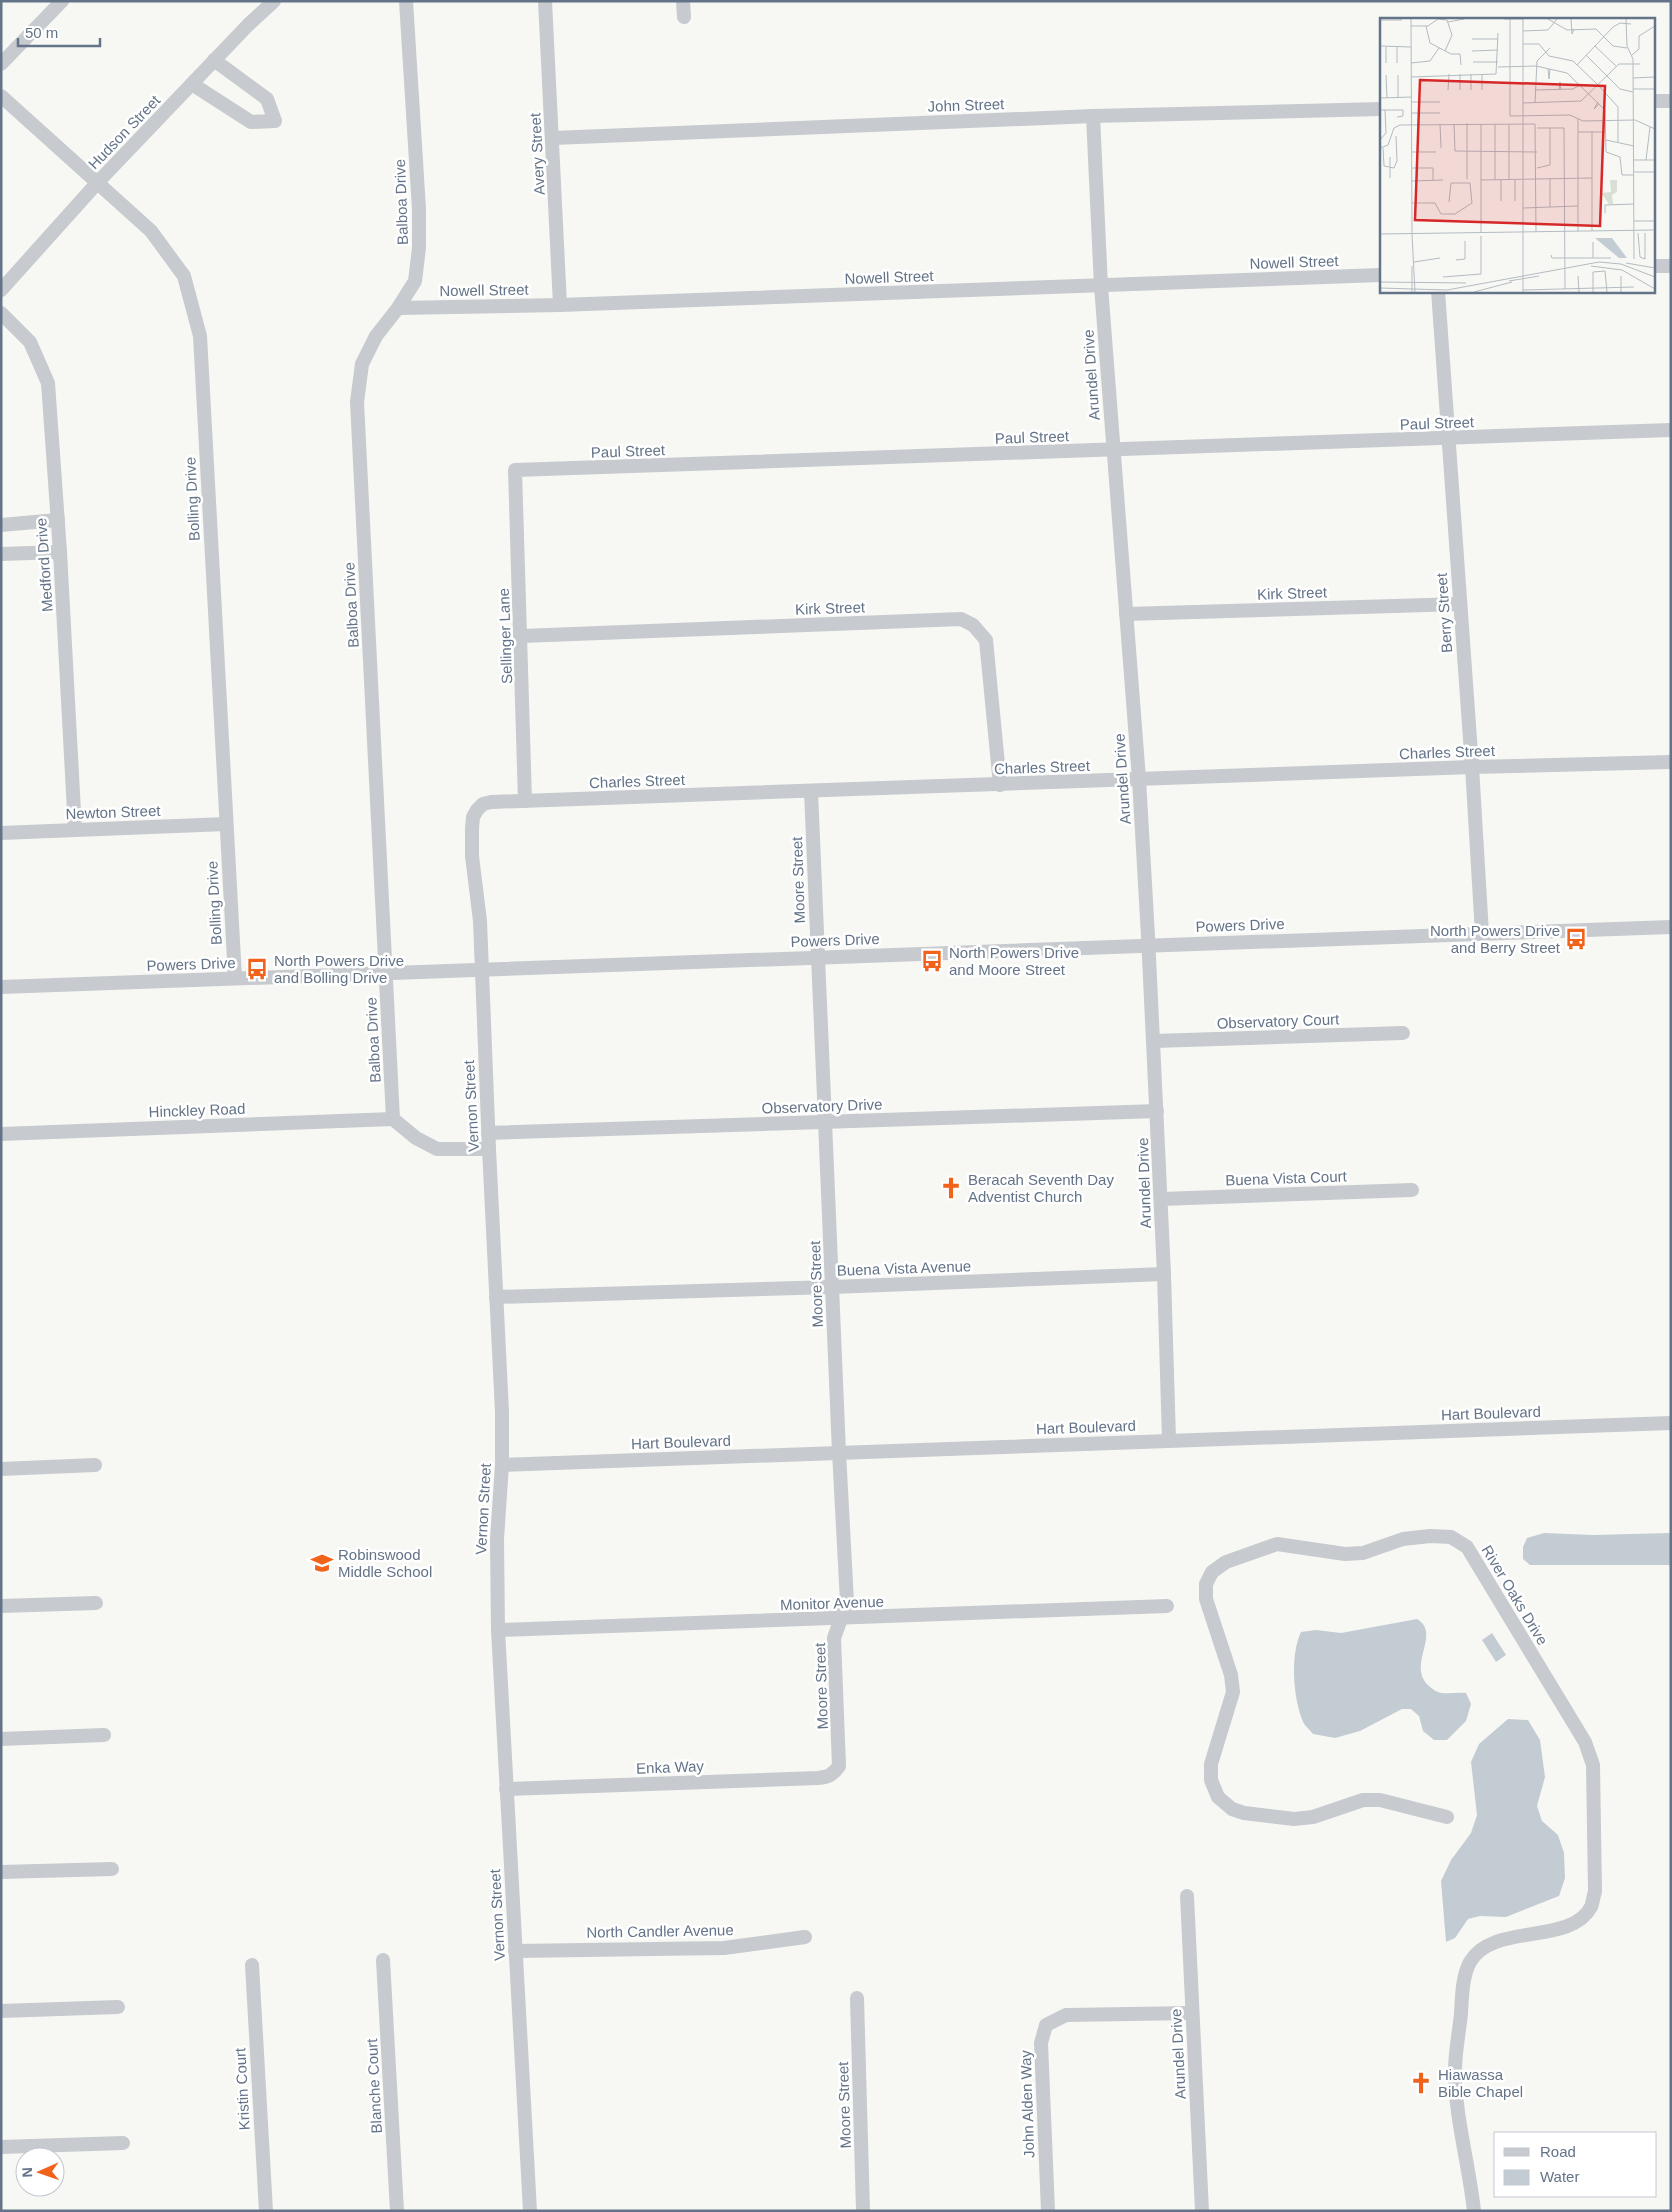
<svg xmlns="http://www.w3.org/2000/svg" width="1672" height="2212" viewBox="0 0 1672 2212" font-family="Helvetica,sans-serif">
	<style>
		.water { fill: #c3ccd2 }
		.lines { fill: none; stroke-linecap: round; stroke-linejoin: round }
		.minor { stroke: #c7cace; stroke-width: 14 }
		.labels { text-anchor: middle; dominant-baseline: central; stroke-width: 5; stroke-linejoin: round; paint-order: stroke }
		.street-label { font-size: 15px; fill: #647488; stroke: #fff }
		.poi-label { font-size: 15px; fill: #647488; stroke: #fff; text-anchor: start }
		.inset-road { fill: none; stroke: #b3bbc2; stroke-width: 1 }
		.view { fill: #d62828; fill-opacity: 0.15; stroke: #d62828; stroke-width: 2.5 }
		.inset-edge { fill: none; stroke: #647488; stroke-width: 2.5 }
	</style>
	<rect width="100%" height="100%" fill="#f7f8f4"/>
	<g class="water">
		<path d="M1544 1533 1593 1535 1671 1533V1565H1530L1523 1559V1547L1527 1538Z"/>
		<path d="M1417 1619C1442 1634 1406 1665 1429 1686 1432 1689 1438 1693 1442 1693 1450 1694 1458 1692 1466 1693L1471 1704 1466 1721 1447 1740H1434L1423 1731 1419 1716 1411 1709H1402L1360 1731 1335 1738 1313 1734C1310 1730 1305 1726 1303 1722 1293 1697 1290 1655 1301 1632L1316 1630 1341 1633Z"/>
		<path d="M1492 1633 1506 1655 1496 1662 1482 1640Z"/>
		<path d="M1508 1719 1528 1720 1540 1740 1545 1777 1537 1806 1542 1821 1558 1835 1564 1853 1565 1878 1559 1896 1506 1917 1480 1916 1468 1919 1455 1938 1446 1942 1441 1881 1451 1860 1471 1833 1477 1815 1471 1762 1479 1744Z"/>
	</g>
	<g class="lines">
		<g class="minor">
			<path d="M406 1 419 209V248L415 281 398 308 376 336 362 364 357 402 393 1119 416 1138 437 1149H489"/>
			<path d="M545 1 560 305"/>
			<path d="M683 1 684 17"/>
			<path d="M1 64 62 1"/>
			<path d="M192 84 251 122 275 121 267 99 214 60"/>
			<path d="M1 96 151 231 184 276 200 336 235 978"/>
			<path d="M1653 101H1671"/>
			<path d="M1093 116 1101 286 1139 779 1148 936 1164 1274 1169 1440"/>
			<path d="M553 138 1093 116 1381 109"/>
			<path d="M1653 266H1671"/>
			<path d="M1 290 98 182 248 25 274 1"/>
			<path d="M1438 291 1472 767 1482 933"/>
			<path d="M398 308 560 305 1381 275"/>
			<path d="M1 313 30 342 48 383 60 552 75 830"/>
			<path d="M1 525 58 520"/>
			<path d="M1 554 60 552"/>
			<path d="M1126 614 1460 604"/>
			<path d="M522 636 961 619 973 625 986 640 1000 785"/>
			<path d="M525 801 515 470 1671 430"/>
			<path d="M1 833 226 824"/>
			<path d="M1 987 1671 927"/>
			<path d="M1154 1041 1403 1033"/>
			<path d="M488 1133 1157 1111"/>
			<path d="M1 1134 393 1119"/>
			<path d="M1161 1199 1412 1190"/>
			<path d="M496 1297 833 1287 1164 1274"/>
			<path d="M502 1465 1671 1423"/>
			<path d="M1 1469 95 1465"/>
			<path d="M1 1606 96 1603"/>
			<path d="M498 1630 1167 1606"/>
			<path d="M1 1739 104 1735"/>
			<path d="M506 1789 818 1778C828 1777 833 1775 839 1766L834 1638 847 1602 839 1452 811 791"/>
			<path d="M1447 1817 1380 1800H1363L1313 1817 1294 1819 1244 1813 1232 1809 1218 1797 1211 1780V1764L1233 1692 1231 1675 1206 1599V1584L1212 1572 1226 1562 1277 1544 1345 1554 1363 1553 1403 1539 1430 1536 1451 1537 1467 1547 1585 1742 1593 1765 1595 1892C1593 1896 1593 1903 1591 1907 1570 1946 1493 1922 1470 1962 1462 1977 1462 1997 1461 2014 1459 2033 1455 2052 1455 2071 1455 2118 1469 2164 1474 2211"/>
			<path d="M1 1872 112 1869"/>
			<path d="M1187 1896 1202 2211"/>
			<path d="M515 1951 724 1948 805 1937"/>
			<path d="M383 1960 397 2211"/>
			<path d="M252 1965 266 2211"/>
			<path d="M857 1998 863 2211"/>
			<path d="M1 2011 118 2007"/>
			<path d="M1 2147 123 2143"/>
			<path d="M530 2211 498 1630 497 1539 502 1465V1412L489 1149 480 921 472 856V829L473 817 477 810 483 804 491 802 1472 767 1671 762"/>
			<path d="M1048 2211 1041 2043 1046 2025 1066 2015 1192 2013"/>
		</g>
	</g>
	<defs>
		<g id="bus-bare" transform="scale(1.725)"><path d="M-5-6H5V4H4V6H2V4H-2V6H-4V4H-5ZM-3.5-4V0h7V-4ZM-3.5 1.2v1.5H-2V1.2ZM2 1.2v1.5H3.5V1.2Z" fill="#f1621b" stroke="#fff" stroke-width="2.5" paint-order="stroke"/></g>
		<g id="church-bare" transform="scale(1.725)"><path d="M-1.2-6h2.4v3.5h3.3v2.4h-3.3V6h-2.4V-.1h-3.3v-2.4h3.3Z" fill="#f1621b" stroke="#fff" stroke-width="2.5" paint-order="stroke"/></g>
		<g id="school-bare" transform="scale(1.725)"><path d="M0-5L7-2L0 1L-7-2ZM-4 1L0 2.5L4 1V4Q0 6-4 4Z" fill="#f1621b" stroke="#fff" stroke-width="2.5" paint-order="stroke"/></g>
	</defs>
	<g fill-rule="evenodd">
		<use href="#bus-bare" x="1576" y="939"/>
		<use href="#bus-bare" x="932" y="961"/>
		<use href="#bus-bare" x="257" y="969"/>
		<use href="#church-bare" x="951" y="1188"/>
		<use href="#school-bare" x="322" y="1563"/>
		<use href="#church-bare" x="1421" y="2083"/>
	</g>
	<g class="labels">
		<g class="street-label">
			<text transform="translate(966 105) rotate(-2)">John Street</text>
			<text transform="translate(124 132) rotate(-46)">Hudson Street</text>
			<text transform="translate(537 154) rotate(-93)">Avery Street</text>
			<text transform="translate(401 202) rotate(-92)">Balboa Drive</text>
			<text transform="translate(1294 262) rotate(-2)">Nowell Street</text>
			<text transform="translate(889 277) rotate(-2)">Nowell Street</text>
			<text transform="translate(484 290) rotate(-1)">Nowell Street</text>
			<text transform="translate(1091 375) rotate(-94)">Arundel Drive</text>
			<text transform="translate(1437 423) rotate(-2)">Paul Street</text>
			<text transform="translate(1032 437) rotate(-2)">Paul Street</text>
			<text transform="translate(628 451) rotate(-2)">Paul Street</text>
			<text transform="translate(192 499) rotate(-93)">Bolling Drive</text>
			<text transform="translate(44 565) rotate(-94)">Medford Drive</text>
			<text transform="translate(1292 593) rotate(-2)">Kirk Street</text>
			<text transform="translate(351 605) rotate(-93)">Balboa Drive</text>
			<text transform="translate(830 608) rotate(-2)">Kirk Street</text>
			<text transform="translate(1444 613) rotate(-94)">Berry Street</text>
			<text transform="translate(505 636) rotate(-92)">Sellinger Lane</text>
			<text transform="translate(1447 752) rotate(-2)">Charles Street</text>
			<text transform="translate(1042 767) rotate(-2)">Charles Street</text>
			<text transform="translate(1122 779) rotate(-94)">Arundel Drive</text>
			<text transform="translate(637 781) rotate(-2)">Charles Street</text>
			<text transform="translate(113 812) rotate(-2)">Newton Street</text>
			<text transform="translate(798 880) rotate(-92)">Moore Street</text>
			<text transform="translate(214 903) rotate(-93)">Bolling Drive</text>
			<text transform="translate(1240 925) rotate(-2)">Powers Drive</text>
			<text transform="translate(835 940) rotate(-2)">Powers Drive</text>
			<text transform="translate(191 964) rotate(-2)">Powers Drive</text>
			<text transform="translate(1278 1021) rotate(-2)">Observatory Court</text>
			<text transform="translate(373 1040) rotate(-93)">Balboa Drive</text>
			<text transform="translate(471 1106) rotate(-93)">Vernon Street</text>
			<text transform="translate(822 1106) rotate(-2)">Observatory Drive</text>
			<text transform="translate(197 1110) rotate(-2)">Hinckley Road</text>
			<text transform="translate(1286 1178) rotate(-2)">Buena Vista Court</text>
			<text transform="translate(1144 1183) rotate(-92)">Arundel Drive</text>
			<text transform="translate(904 1268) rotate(-2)">Buena Vista Avenue</text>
			<text transform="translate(816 1284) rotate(-92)">Moore Street</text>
			<text transform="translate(1491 1413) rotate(-2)">Hart Boulevard</text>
			<text transform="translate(1086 1427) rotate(-2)">Hart Boulevard</text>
			<text transform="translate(681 1442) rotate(-2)">Hart Boulevard</text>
			<text transform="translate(483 1509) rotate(-87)">Vernon Street</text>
			<text transform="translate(1515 1595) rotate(59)">River Oaks Drive</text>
			<text transform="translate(832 1603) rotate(-2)">Monitor Avenue</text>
			<text transform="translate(821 1686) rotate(-92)">Moore Street</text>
			<text transform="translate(670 1767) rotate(-2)">Enka Way</text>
			<text transform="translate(497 1915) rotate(-93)">Vernon Street</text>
			<text transform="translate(660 1931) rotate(-1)">North Candler Avenue</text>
			<text transform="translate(1178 2054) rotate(-93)">Arundel Drive</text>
			<text transform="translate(374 2086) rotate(-93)">Blanche Court</text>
			<text transform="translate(242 2089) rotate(-93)">Kristin Court</text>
			<text transform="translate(1027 2104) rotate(-92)">John Alden Way</text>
			<text transform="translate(844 2105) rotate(-92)">Moore Street</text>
		</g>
		<g class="poi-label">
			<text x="1560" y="930" text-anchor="end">North Powers Drive<tspan x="1560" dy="17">and Berry Street</tspan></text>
			<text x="949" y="952">North Powers Drive<tspan x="949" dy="17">and Moore Street</tspan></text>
			<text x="274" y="960">North Powers Drive<tspan x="274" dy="17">and Bolling Drive</tspan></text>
			<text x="968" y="1179">Beracah Seventh Day<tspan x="968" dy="17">Adventist Church</tspan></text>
			<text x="338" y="1554">Robinswood<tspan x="338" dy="17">Middle School</tspan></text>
			<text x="1438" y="2074">Hiawassa<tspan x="1438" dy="17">Bible Chapel</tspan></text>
		</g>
	</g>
	<g transform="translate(1380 18)">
		<rect width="275" height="275" fill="#f7f8f4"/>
		<path d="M230 162H237V174L232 177 233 186H229L221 175 231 174Z" fill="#d8e0d5"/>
		<path d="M215 220H232L247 240H239Z" fill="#c3ccd2"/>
		<path class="inset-road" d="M31 1 32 216 35 274M124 1H143M130 1V98M143 1V274M168 1 187 12 216 11M191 1 192 16 194 11M246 1 247 28 253 41 254 241M0 2H22M68 4 84 1M31 8H48L58 1 67 2 72 17 65 33M46 8 50 25 71 36H80L81 47M216 11 233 28 247 30M143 13 168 12 177 1M92 21H118M143 26H159L169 38 193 43 218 67 238 89V124M0 28 31 29M215 28 236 48M6 29V45M17 29V45M92 33 118 32M206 37 240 71 253 74M252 37 259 31V18L275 8M93 44H118M31 45 50 43 59 30M197 47 233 9 240 5 251 6M118 49 156 48 187 55 225 92 226 134 240 139 242 157H254M168 51 169 61 170 51M80 56V72M91 56V72M102 56V72M6 57 7 80M18 57V80M31 59 116 56 118 15M253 60 275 59M253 71H275M68 72 69 56M155 72 193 71 200 67M179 72 180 64 181 72M0 80 32 79M32 84H60M218 84 214 91 219 86M143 85 201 83 239 46H260M155 85 157 43 170 30M0 92H23V98L17 99M32 95H60M130 98 190 97 203 103 255 102 275 111M87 105V161M60 106 61 130M74 106 75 133 157 134M101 106V215M157 110H184L185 271M198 114H226M0 122 6 115 5 92M226 122 254 128M0 130 8 127 14 110 20 107 155 106 156 214M3 130 4 148 14 150 17 143 16 118M32 134H56M254 142H275M266 142 270 109M32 150H53V162M157 150 170 147V110M254 154H275M10 160V139M101 162 212 160M115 162V106M121 162V183M129 162V106M32 163 63 162M135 183V162M32 185H55L61 196H75L92 185 90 165H71L69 184M170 189V161M143 190 198 188M225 195V187L254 186M254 203H275M198 213V101M212 213V114M258 215 260 239 265 241V215M0 216 275 212M213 224V240M171 237 172 240H231M76 242 85 241V223M34 244 60 240M246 245 275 250M32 248V274M211 248 242 252 275 271M198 258 199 274M241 258V274M63 259 101 256V218M129 263 159 258M0 264 86 265M0 270 67 272 219 244 241 246 275 259M143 272 254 269M94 274 132 264M213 274V254L225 253 227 274"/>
		<path class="view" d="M40 62 225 68 220 208 35 202Z"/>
		<rect width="275" height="275" class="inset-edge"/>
	</g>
	<rect width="1672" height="2212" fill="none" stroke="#647488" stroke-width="5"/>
	<rect x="1494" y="2132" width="162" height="65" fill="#ffffff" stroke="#c1c7cf"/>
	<rect x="1504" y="2148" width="25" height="8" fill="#c7cace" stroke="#c1c7cf"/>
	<text x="1540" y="2157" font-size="15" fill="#647488">Road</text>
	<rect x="1504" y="2170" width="25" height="15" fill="#c3ccd2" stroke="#c1c7cf"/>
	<text x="1540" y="2182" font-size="15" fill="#647488">Water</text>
	<g transform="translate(40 2172) rotate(268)"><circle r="24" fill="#ffffff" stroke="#c1c7cf"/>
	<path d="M0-4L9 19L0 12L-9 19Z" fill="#f1621b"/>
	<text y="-8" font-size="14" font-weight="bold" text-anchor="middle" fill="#647488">N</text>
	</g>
	<path d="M18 38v8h82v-8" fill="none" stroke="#647488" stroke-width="2.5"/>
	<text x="25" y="38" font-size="15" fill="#647488" stroke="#ffffff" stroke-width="4" paint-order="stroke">50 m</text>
</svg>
